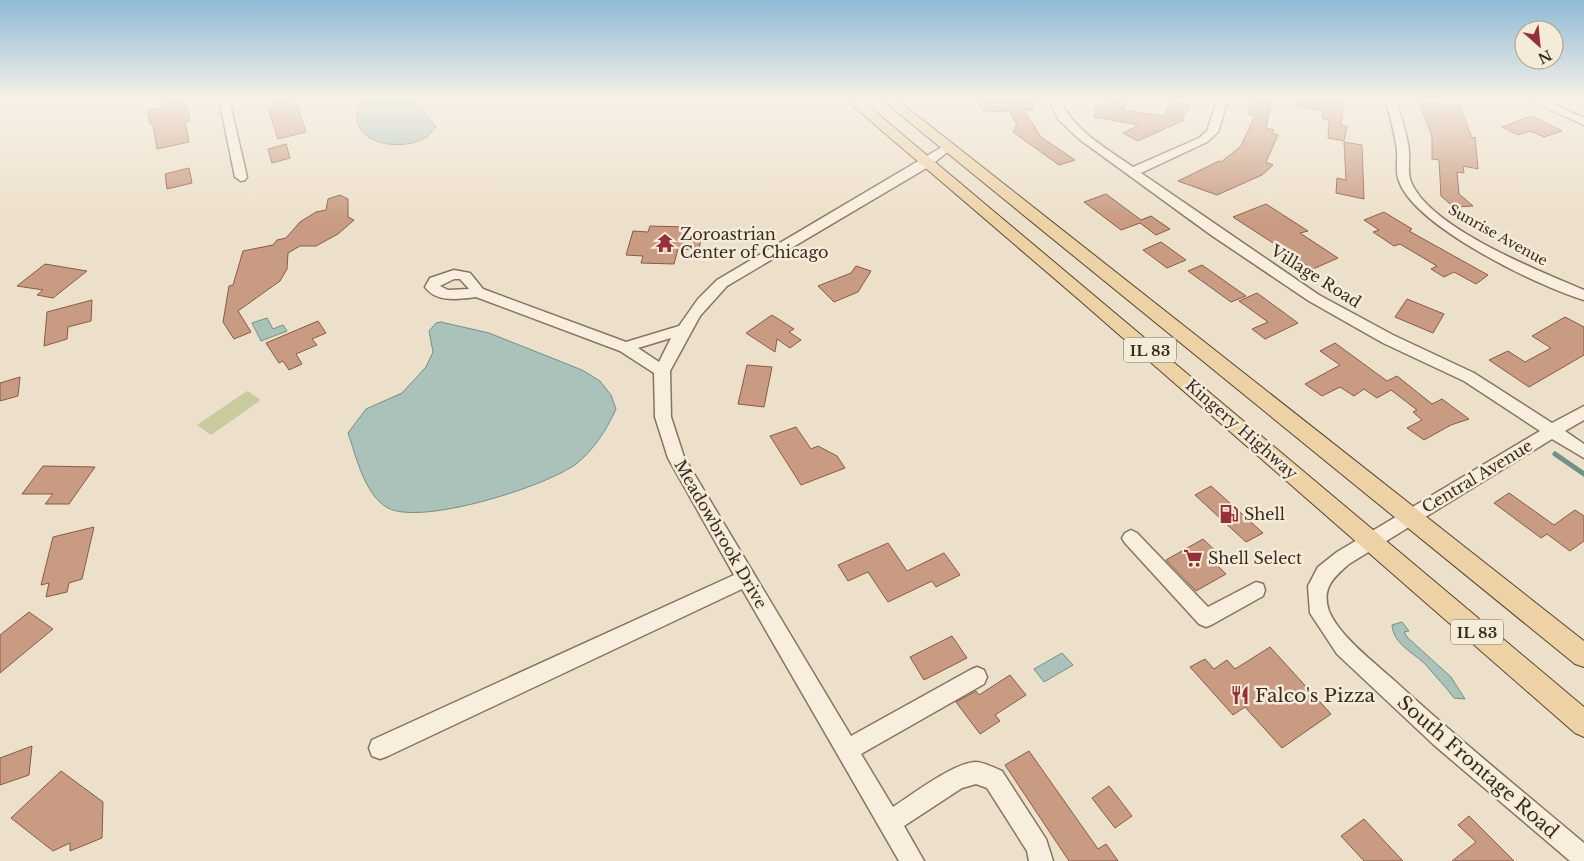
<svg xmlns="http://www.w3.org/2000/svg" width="1584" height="861" viewBox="0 0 1584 861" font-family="'Libre Baskerville',serif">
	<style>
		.green { fill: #c9cb9e }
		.water { fill: #aac2b9; stroke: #719086 }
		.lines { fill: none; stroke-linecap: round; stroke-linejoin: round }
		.stream { stroke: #719086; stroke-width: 5 }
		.building { fill: #c99b82; stroke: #875b46 }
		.minor-casing { stroke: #89735f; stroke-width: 3 }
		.major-casing { stroke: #574132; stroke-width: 2 }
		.minor { fill: #f8eedd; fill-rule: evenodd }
		.major { fill: #edd2a5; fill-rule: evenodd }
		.labels { text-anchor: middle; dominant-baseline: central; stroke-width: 5; stroke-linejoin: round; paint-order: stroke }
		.far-street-label { font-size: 14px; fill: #3a2c21; stroke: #f5ebd9 }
		.shield { fill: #f5ebd9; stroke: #726558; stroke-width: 1 }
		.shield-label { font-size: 15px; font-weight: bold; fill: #3a2c21 }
		.poi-label { font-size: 16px; fill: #3a2c21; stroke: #f5ebd9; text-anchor: start }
		.street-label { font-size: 16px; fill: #3a2c21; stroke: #f5ebd9 }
		.near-poi-label { font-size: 19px; fill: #3a2c21; stroke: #f5ebd9; text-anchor: start }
		.near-street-label { font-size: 19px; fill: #3a2c21; stroke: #f5ebd9 }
	</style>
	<rect width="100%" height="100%" fill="#ede0ca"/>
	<path class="green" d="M247 391 261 400 211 435 197 425Z"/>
	<g class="water">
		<path d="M361 99H415L436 127C433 130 429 136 425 138 396 154 341 141 361 99Z"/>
		<path d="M267 318 273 329 283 325 287 331 261 341 252 323Z"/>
		<path d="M441 322 489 333 582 370 600 381 611 395 616 409C607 429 594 450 576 464 547 486 422 526 388 508 365 496 356 456 348 433L366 409 402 393 426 367 433 352 429 331 436 323Z"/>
		<path d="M1402 622 1409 631 1404 632 1408 638 1451 677 1465 699 1454 698C1446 687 1435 676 1426 665 1414 653 1393 644 1392 625Z"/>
		<path d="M1062 653 1073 665 1044 682 1034 669Z"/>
	</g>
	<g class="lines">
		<path class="stream" d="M1555 454 1584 474"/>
	</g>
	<g class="building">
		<path d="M163 99H185L190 121 185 122 189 142 157 149 153 124H150L147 110 165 107Z"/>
		<path d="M273 99H295L306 132 278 139 268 108 275 106Z"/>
		<path d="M977 99H1034V110H1024L1041 137 1075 160 1059 165 1013 132 1017 125 1009 111 984 112Z"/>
		<path d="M1108 99H1126L1123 110 1163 116 1173 100 1190 105 1181 120H1184L1138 141 1123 133 1139 125 1094 117 1096 105 1106 107Z"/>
		<path d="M1251 99H1272L1266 128 1274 130 1272 133 1278 135 1266 162 1273 165 1262 175 1217 195 1178 181 1219 161 1221 162 1241 146 1255 115 1248 114Z"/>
		<path d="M1297 99H1345L1341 125 1347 126 1344 141 1328 138 1329 120 1322 118 1323 111 1296 105Z"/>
		<path d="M1418 101 1460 106 1472 138 1475 137 1478 169 1463 166 1464 173 1457 172 1459 194 1473 206 1454 207 1441 196 1439 160 1432 159V136Z"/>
		<path d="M1531 116 1538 119 1562 131 1544 137 1530 131 1518 135 1502 127Z"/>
		<path d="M1344 142 1362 145 1364 199 1336 193 1337 178 1346 180Z"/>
		<path d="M286 144 290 158 272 163 268 149Z"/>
		<path d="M189 168 192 183 167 189 165 174Z"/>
		<path d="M1106 194 1141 220 1151 216 1170 229 1156 235 1140 223 1121 230 1084 202Z"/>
		<path d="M340 195 348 199V217L354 220 338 234 316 246H300L288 253 287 269 280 281 238 311 251 332 234 339 223 322 229 286 233 285 243 251 273 245 277 240 286 238 300 222 316 212 326 210 328 199Z"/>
		<path d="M1266 204 1308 231 1300 233 1338 258 1313 269 1233 217Z"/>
		<path d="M1384 212 1412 229 1409 231 1488 275 1476 284 1454 272 1444 277 1431 269 1437 266 1400 244 1394 246 1373 232 1379 230 1364 220Z"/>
		<path d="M650 226 684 227 682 236 701 237 699 250 678 249 674 264 641 263 643 256 626 255 633 231 648 232Z"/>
		<path d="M1161 242 1186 260 1167 268 1143 250Z"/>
		<path d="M45 264 87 271 53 298 37 295 43 290 17 286Z"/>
		<path d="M1202 265 1246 296 1231 302 1188 271Z"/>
		<path d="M856 266 871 271 858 292 834 302 818 286 851 273Z"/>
		<path d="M1257 293 1279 309 1298 323 1265 339 1252 329 1268 322 1239 301Z"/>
		<path d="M1407 299 1444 314 1433 333 1395 317Z"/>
		<path d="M92 300 91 321 68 327 67 339 44 346 47 312Z"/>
		<path d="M772 315 794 329 789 332 801 340 790 348 777 339 775 352 746 333Z"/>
		<path d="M1565 317 1584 327V355L1529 387 1489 360 1508 351 1525 362 1551 348 1532 336Z"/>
		<path d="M318 321 326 333 312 339 317 345 296 354 302 364 289 370 283 361 279 363 266 343Z"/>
		<path d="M1335 343 1387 381 1397 376 1432 404 1442 399 1469 419 1451 425 1424 440 1407 428 1422 420 1413 412 1417 410 1391 390 1377 398 1364 389 1354 396 1340 387 1322 396 1305 384 1340 365 1320 351Z"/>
		<path d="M747 365 772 367 764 407 738 404Z"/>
		<path d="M20 377 18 396 0 401V383Z"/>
		<path d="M796 427 811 449 818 446 837 456 845 468 801 485 770 436Z"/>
		<path d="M43 466 95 467 69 504H45L53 494H22Z"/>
		<path d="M1211 486 1263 533 1246 542 1195 495Z"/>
		<path d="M1509 493 1554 525 1575 510 1584 516V541L1570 551 1547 534 1541 538 1494 503Z"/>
		<path d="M94 527 82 579 69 583 67 592 46 597 49 583 41 585 53 537Z"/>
		<path d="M1203 539 1220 555 1212 560 1226 574 1196 591 1166 560Z"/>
		<path d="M888 543 907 571 944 553 960 575 936 587 932 581 888 602 868 572 848 581 838 565Z"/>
		<path d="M29 612 53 629 0 673V635Z"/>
		<path d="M952 636 967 658 924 680 910 657Z"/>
		<path d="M1270 647 1331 714 1282 748 1245 707 1233 715 1190 667 1205 659 1214 669 1227 660 1235 669Z"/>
		<path d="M1010 675 1026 695 995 715 1000 721 980 734 956 702 976 691 979 695Z"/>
		<path d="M32 746 29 775 0 785V758Z"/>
		<path d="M1029 751 1098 849 1106 844 1118 861H1069L1005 765Z"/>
		<path d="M61 771 103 802 102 838 70 851V843L53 851 11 818Z"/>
		<path d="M1109 786 1132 816 1115 828 1092 798Z"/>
		<path d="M1469 816 1514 861H1452L1476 842 1458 825Z"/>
		<path d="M1364 819 1387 844 1403 861H1364L1341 836Z"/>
	</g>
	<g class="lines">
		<g class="minor-casing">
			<g id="minor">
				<path d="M219 99H229L247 177 245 180 241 181 235 177Z"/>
				<path d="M1049 99H1059C1074 131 1106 148 1133 167L1199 138 1207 131 1218 99H1228L1218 132 1207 142 1141 173 1319 295 1393 335 1474 373 1552 423 1584 406V420L1565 431 1584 444V458L1552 439 1349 564C1334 577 1321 588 1329 611 1339 636 1376 664 1396 682 1457 738 1521 790 1584 843V861H1570L1434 745 1337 654 1310 613 1308 586 1318 567 1337 552 1540 431 1464 381 1383 343 1309 301 1211 235 1079 139 1058 119Z"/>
				<path d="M1385 99H1395C1401 116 1407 133 1409 151 1410 161 1407 172 1411 182 1430 228 1539 271 1584 290V300C1539 287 1414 226 1399 181 1395 172 1398 160 1397 151 1395 133 1390 116 1385 99Z"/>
				<path d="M1528 99H1542L1584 118V125Z"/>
				<path d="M947 144 951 145V149L930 166 727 286 700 316 670 371 671 417 684 457 851 736 970 670 977 667 984 670 987 677 984 684 861 754 893 807C911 795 955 762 976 762 983 762 995 768 1002 771L1046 839 1053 861H1029L1027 851 987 788 976 784 962 788 904 826 924 861H899L742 589 388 756 380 759 372 756 369 748 372 740 734 575 668 458 655 417 654 373 620 351 476 297C459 299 436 303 425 287L430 278 454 270 470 273 483 289 626 342 679 326 698 299 717 280ZM454 279H460L469 289 448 290 440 286ZM671 338 659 362 638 348Z"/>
				<path d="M1131 530 1137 533 1208 607 1256 582 1263 584 1265 590 1263 596 1213 624 1206 627 1199 624 1125 543 1122 538 1125 533Z"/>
			</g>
		</g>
		<g class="major-casing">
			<g id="major">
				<path d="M845 99H860L1584 707V737L1575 733 1076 297Z"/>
				<path d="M881 99H896L1584 641V667L1575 664Z"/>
			</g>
		</g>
		<use href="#minor" class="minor"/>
		<use href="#major" class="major"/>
	</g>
	<linearGradient id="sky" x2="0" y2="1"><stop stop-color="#8fbad5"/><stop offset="0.45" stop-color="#f7f1e7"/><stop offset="1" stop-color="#f7f1e7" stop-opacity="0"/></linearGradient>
	<rect width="1584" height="220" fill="url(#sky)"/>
	<defs>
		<g id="temple-bare" transform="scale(1.5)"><path d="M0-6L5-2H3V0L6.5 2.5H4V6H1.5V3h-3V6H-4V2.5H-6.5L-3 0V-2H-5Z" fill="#953239" stroke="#f5ebd9" stroke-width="2.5" paint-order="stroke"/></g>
		<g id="fuel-bare" transform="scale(1.5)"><path d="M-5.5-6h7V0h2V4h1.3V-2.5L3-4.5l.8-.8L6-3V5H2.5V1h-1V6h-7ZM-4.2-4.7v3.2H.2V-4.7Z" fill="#953239" stroke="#f5ebd9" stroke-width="2.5" paint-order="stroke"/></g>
		<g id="supermarket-bare" transform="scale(1.5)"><path d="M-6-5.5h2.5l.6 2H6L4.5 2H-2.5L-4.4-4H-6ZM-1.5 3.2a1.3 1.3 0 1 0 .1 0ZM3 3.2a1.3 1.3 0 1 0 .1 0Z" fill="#953239" stroke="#f5ebd9" stroke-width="2.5" paint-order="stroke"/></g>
		<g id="restaurant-bare" transform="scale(1.5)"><path d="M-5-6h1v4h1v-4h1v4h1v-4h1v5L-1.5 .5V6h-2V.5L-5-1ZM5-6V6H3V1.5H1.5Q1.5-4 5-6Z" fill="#953239" stroke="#f5ebd9" stroke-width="2.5" paint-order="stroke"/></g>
	</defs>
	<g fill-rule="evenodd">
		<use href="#temple-bare" x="665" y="243"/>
		<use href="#fuel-bare" x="1229" y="514"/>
		<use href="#supermarket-bare" x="1193" y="558"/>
		<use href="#restaurant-bare" x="1240" y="695"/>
	</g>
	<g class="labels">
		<g class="far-street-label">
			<text transform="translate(1498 235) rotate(29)">Sunrise Avenue</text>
		</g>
		<g class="shield">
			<rect x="1124" y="337.5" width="52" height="25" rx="4"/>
			<rect x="1451" y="619.5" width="52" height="25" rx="4"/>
		</g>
		<g class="shield-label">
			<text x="1150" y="350">IL 83</text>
			<text x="1477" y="632">IL 83</text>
		</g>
		<g class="poi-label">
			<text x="680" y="234">Zoroastrian<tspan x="680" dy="18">Center of Chicago</tspan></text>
			<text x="1244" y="514">Shell</text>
			<text x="1208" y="558">Shell Select</text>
		</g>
		<g class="street-label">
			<text transform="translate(1316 276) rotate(32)">Village Road</text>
			<text transform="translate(1242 429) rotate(41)">Kingery Highway</text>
			<text transform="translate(1477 476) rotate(-31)">Central Avenue</text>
			<text transform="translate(721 534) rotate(60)">Meadowbrook Drive</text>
		</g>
		<g class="near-poi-label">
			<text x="1255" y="695">Falco's Pizza</text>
		</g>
		<g class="near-street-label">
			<text transform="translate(1478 767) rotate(41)">South Frontage Road</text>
		</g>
	</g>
	<g transform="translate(1539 45) rotate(153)"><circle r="24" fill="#f5ebd9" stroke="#aa9f8f"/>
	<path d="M0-4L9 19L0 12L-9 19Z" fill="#953239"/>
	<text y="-8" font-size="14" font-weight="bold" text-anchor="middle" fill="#3a2c21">N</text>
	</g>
</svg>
